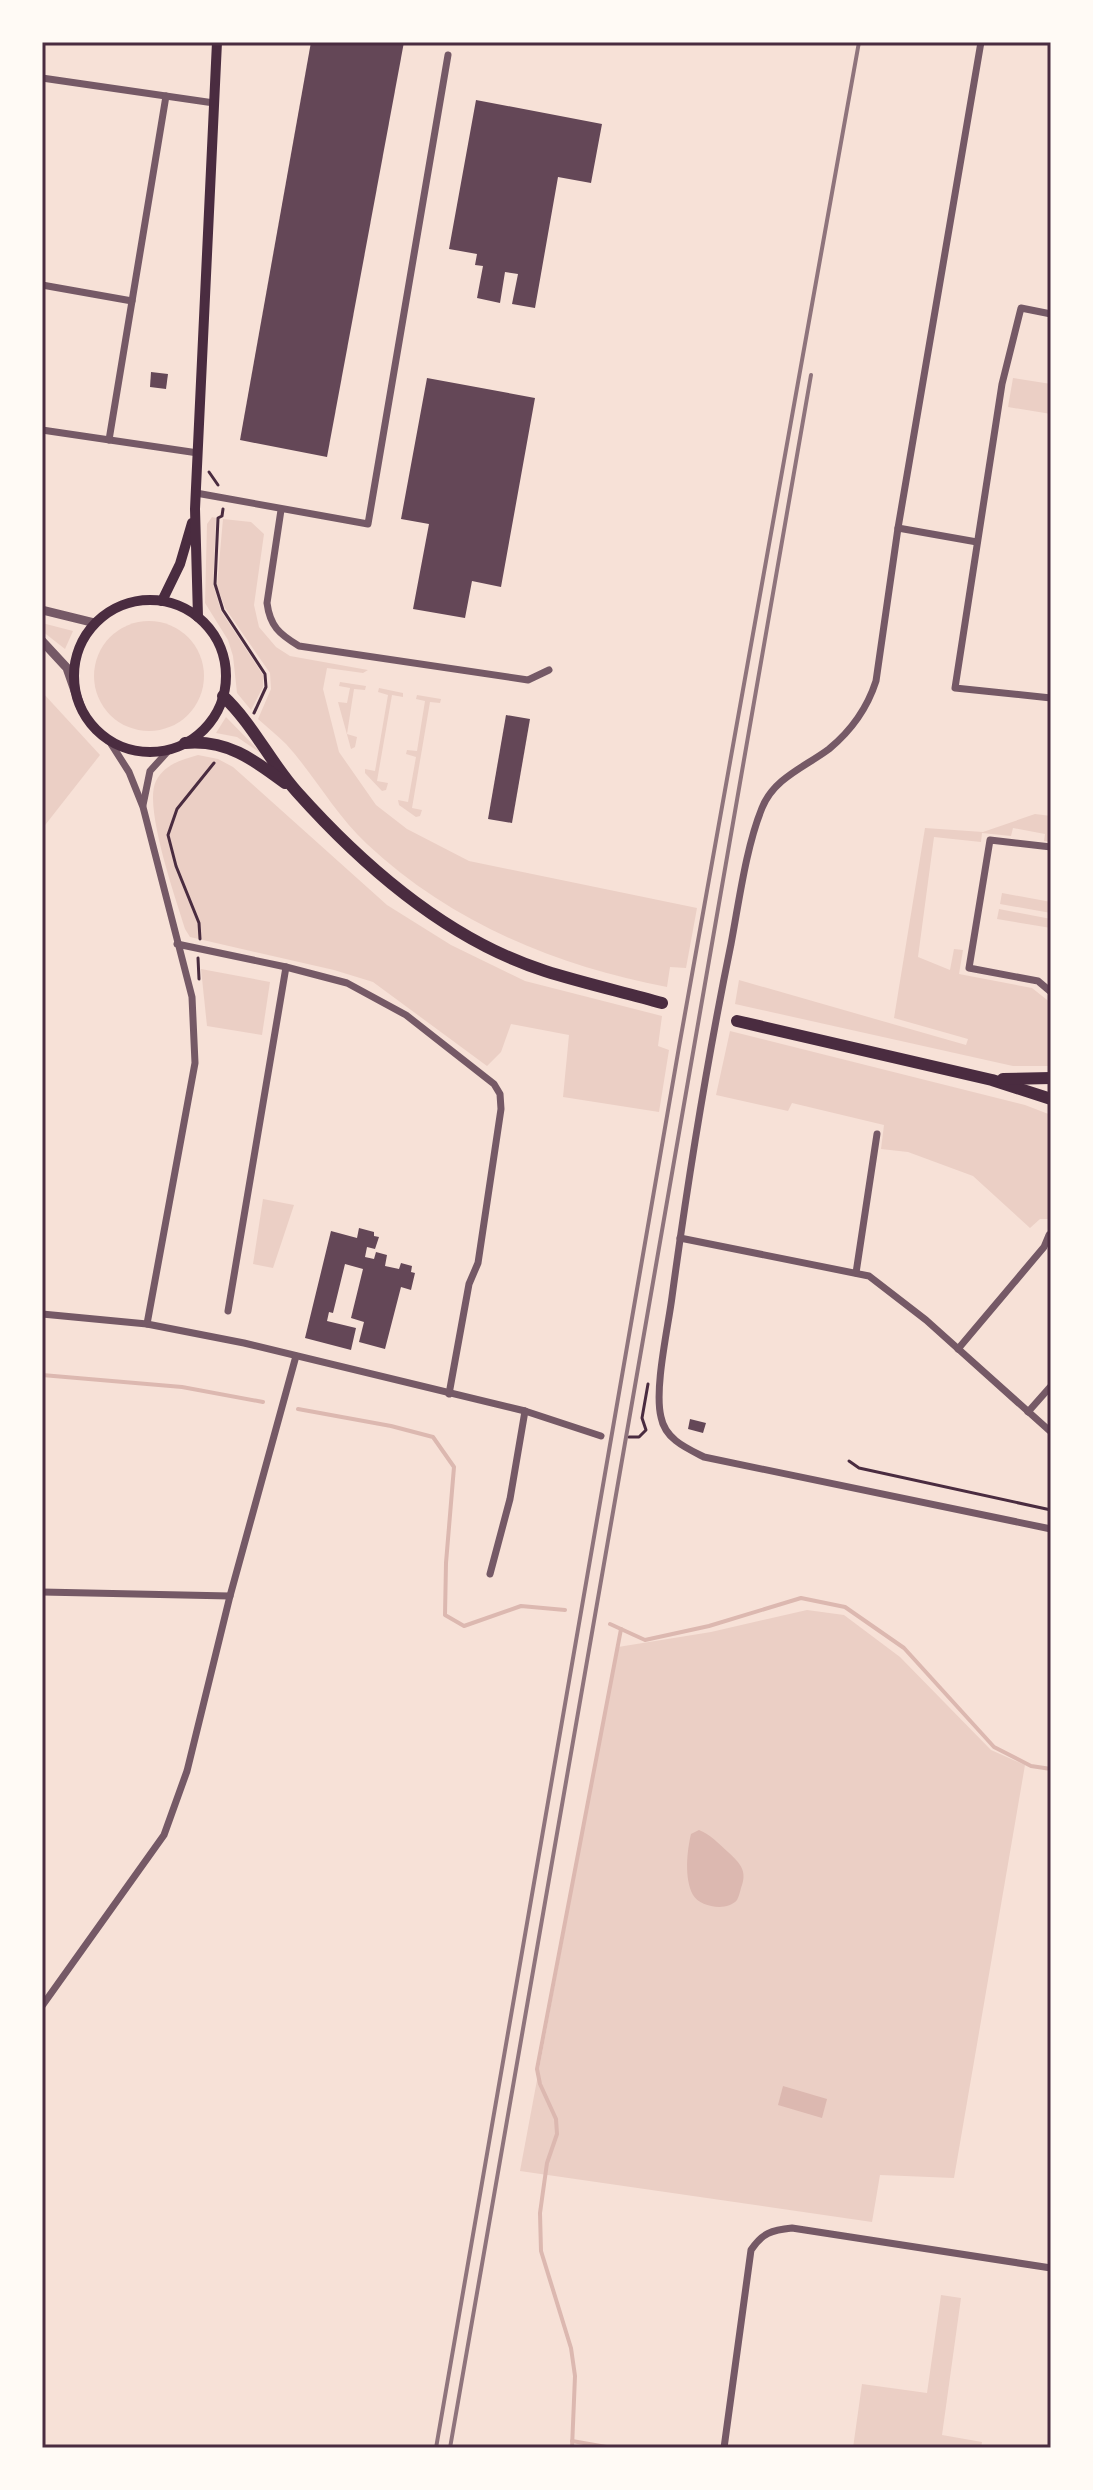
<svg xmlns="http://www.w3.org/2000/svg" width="1093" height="2490" viewBox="0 0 1093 2490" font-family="'PT Sans',sans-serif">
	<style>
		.green { fill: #ebcfc5 }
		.water { fill: #dcb8b0 }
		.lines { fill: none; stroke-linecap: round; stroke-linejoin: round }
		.stream { stroke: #dcb8b0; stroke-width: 4 }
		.building { fill: #644757 }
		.path { stroke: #4a2c40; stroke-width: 3 }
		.minor { stroke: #755966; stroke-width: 7 }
		.tertiary { stroke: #755966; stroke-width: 9 }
		.secondary { stroke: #4a2c40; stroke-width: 10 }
		.trunk { stroke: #4a2c40; stroke-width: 12 }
		.rail { stroke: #8f747c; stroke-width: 4 }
		.neatline { fill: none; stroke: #4a2c40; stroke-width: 3 }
	</style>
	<rect width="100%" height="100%" fill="#f7e1d7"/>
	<g class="green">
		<path d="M1013 378 1051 384V414L1008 407Z"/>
		<path d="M212 517 216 518 213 584 221 611 263 675V687L251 710 237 693 233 656 228 640 205 603 207 524Z"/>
		<path d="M223 519 251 522 264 534 254 605 259 627 276 647 290 656 368 670 363 673 327 668 323 689 339 752 376 805 407 829 469 861 697 908 686 968 670 967 667 987C556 966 450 922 367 844 335 814 315 776 286 744 277 735 267 727 258 719L271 689 270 673 225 608 217 586Z"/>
		<circle cx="149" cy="676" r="55"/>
		<path d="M42 623 73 631 65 649 42 631Z"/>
		<path d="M340 682 366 686 365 690 354 689 347 734 357 737 355 747 351 749 338 702 347 703 350 688 339 686Z"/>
		<path d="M379 688 403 693V697L392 695 377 781 388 783 386 790 382 791 365 773V769L375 771 388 695 378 692Z"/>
		<path d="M42 692 100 755 42 829Z"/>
		<path d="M417 695 441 699 440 703 430 702 412 808 422 810 420 816 416 817 399 805 398 800 408 802 416 757 406 754 407 750 417 751 425 701 416 699Z"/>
		<path d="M226 717 262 754 237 737 216 733Z"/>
		<path d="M198 755 218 759 233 767 387 905 451 945 525 981 662 1016 658 1046 669 1050 659 1112 563 1097 569 1035 511 1024 501 1052 487 1066 373 982 334 970 190 937 185 929C176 899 143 806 156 781 165 764 181 760 198 755Z"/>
		<path d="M1035 814 1051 816V842L1044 841 1045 834 1013 828 1011 836 982 833 981 842 934 837 918 957 950 970 954 949 963 950 959 974 1032 988 1051 1003V1066H1013L735 1004 739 980 966 1045 968 1039 894 1018 925 828 983 832Z"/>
		<path d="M1002 893 1051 902V913L1000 904Z"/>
		<path d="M999 909 1051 919V928L997 919Z"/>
		<path d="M201 969 270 982 262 1035 207 1026Z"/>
		<path d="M730 1031 1025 1105 1051 1115V1219H1040L1030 1228 973 1176 908 1152 881 1149 884 1125 792 1103 788 1111 716 1095Z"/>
		<path d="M263 1199 294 1205 273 1268 253 1264Z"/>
		<path d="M807 1610 844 1615 900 1657 991 1750 1025 1765 954 2178 880 2175 872 2222 520 2171 618 1647 711 1632Z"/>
		<path d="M941 2295 961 2298 942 2435 982 2442 981 2448H853L862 2384 927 2393Z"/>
	</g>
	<g class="water">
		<path d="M699 1830C711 1835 718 1843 728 1852 740 1863 748 1871 741 1888 740 1892 739 1896 737 1900 727 1912 700 1907 693 1895 684 1878 687 1851 691 1834Z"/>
		<path d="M783 2086 827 2099 822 2118 778 2105Z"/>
	</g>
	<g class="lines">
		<g class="stream">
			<path d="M42 1375 182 1387 263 1402"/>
			<path d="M298 1409 391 1426 433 1437 454 1467 446 1563 445 1615 464 1626 521 1606 565 1610"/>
			<path d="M610 1624 645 1640 709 1626 801 1598 845 1607 904 1648 994 1747 1031 1766 1051 1769"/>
			<path d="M572 2441 612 2448"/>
			<path d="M572 2448 575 2376 571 2348 541 2251 540 2213 547 2163 557 2134 556 2119 540 2084 537 2069 621 1629"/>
		</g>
	</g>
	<g class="building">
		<path d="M311 42H404L327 457 240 440Z"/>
		<path d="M476 100 602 124 591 183 558 177 535 308 512 304 518 274 505 272 500 303 477 298 483 266 475 265 477 254 449 249Z"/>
		<path d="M151 372 168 374 166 389 150 387Z"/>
		<path d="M427 378 535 398 501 587 472 581 465 618 413 609 429 524 401 519Z"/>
		<path d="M506 715 530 719 512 823 488 819Z"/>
		<path d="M359 1228 374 1232V1236L379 1237 375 1249 367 1247 365 1257 374 1259 376 1252 387 1255 385 1266 399 1269 401 1263 412 1266 411 1272 415 1273 411 1290 401 1287 385 1349 359 1342 364 1322 351 1318 363 1269 345 1264 333 1313 329 1312 327 1321 356 1328 351 1350 305 1338 331 1231 357 1238Z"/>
		<path d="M690 1419 706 1423 703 1433 688 1429Z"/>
	</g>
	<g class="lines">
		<g class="path">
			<path d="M209 472 218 485"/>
			<path d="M223 509 222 516 218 518 215 584 223 610 265 674 266 687 254 713"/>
			<path d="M200 939 199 923 176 866 168 835 177 809 214 763"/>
			<path d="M198 958 199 979"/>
			<path d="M629 1437H639L646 1430 642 1418 648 1384"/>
			<path d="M849 1461 859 1468 1051 1510"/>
		</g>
		<g class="minor">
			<path d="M981 42 898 528 876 681C867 709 852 730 829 749 805 767 774 778 762 808 746 847 739 902 731 944 707 1061 688 1179 672 1297 668 1328 654 1389 661 1417 665 1439 686 1448 704 1457L1051 1529"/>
			<path d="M42 78 214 103"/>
			<path d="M42 285 132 301"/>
			<path d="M1051 314 1021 308 1002 384 955 688 1051 698"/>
			<path d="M42 430 198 453"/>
			<path d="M109 440 166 96"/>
			<path d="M196 493 368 524 448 55"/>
			<path d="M281 510 267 603C270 626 279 634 299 646L528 680 549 670"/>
			<path d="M898 528 977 542"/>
			<path d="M108 739 129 772 143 807 192 997 195 1063 147 1324"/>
			<path d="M143 805 150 771 170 749"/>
			<path d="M1051 847 990 840 969 968 1038 981 1051 992"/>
			<path d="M177 944 286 967 347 983 406 1015 494 1084 500 1094 501 1109 478 1263 469 1284 449 1394"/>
			<path d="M680 1238 869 1276 926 1320 1051 1432"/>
			<path d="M856 1273 877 1134"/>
			<path d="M228 1311 286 967"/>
			<path d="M42 1314 147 1324 244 1343 525 1411 601 1436"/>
			<path d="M958 1349 1044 1247 1049 1235"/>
			<path d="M1028 1412 1051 1386"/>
			<path d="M490 1574 510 1499 525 1411"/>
			<path d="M42 1592 230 1596"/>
			<path d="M42 2006 164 1835 187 1771 230 1596 296 1356"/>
			<path d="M724 2448 751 2250C762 2233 772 2230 792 2228L1051 2268"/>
		</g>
		<g class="tertiary">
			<path d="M42 610 95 623"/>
			<path d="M42 641 67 668 81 708"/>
		</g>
		<g class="secondary">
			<circle cx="150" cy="676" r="76"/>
			<path d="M162 601 180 564 192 523"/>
			<path d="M198 617 195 509 217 42"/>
		</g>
		<g class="trunk">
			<path d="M223 696C253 724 270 762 297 792 364 867 448 940 545 971 583 983 623 992 662 1003"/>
			<path d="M185 743C226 739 253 759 285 783"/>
			<path d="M737 1021 992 1080 1051 1099"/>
			<path d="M1003 1079 1051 1078"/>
		</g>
		<g class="rail">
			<path d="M436 2448 679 1047 859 42"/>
			<path d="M450 2448 811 375"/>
		</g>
	</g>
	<rect width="1093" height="2490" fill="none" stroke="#fffaf5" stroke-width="88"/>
	<rect x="44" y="44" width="1005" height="2402" class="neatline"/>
</svg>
